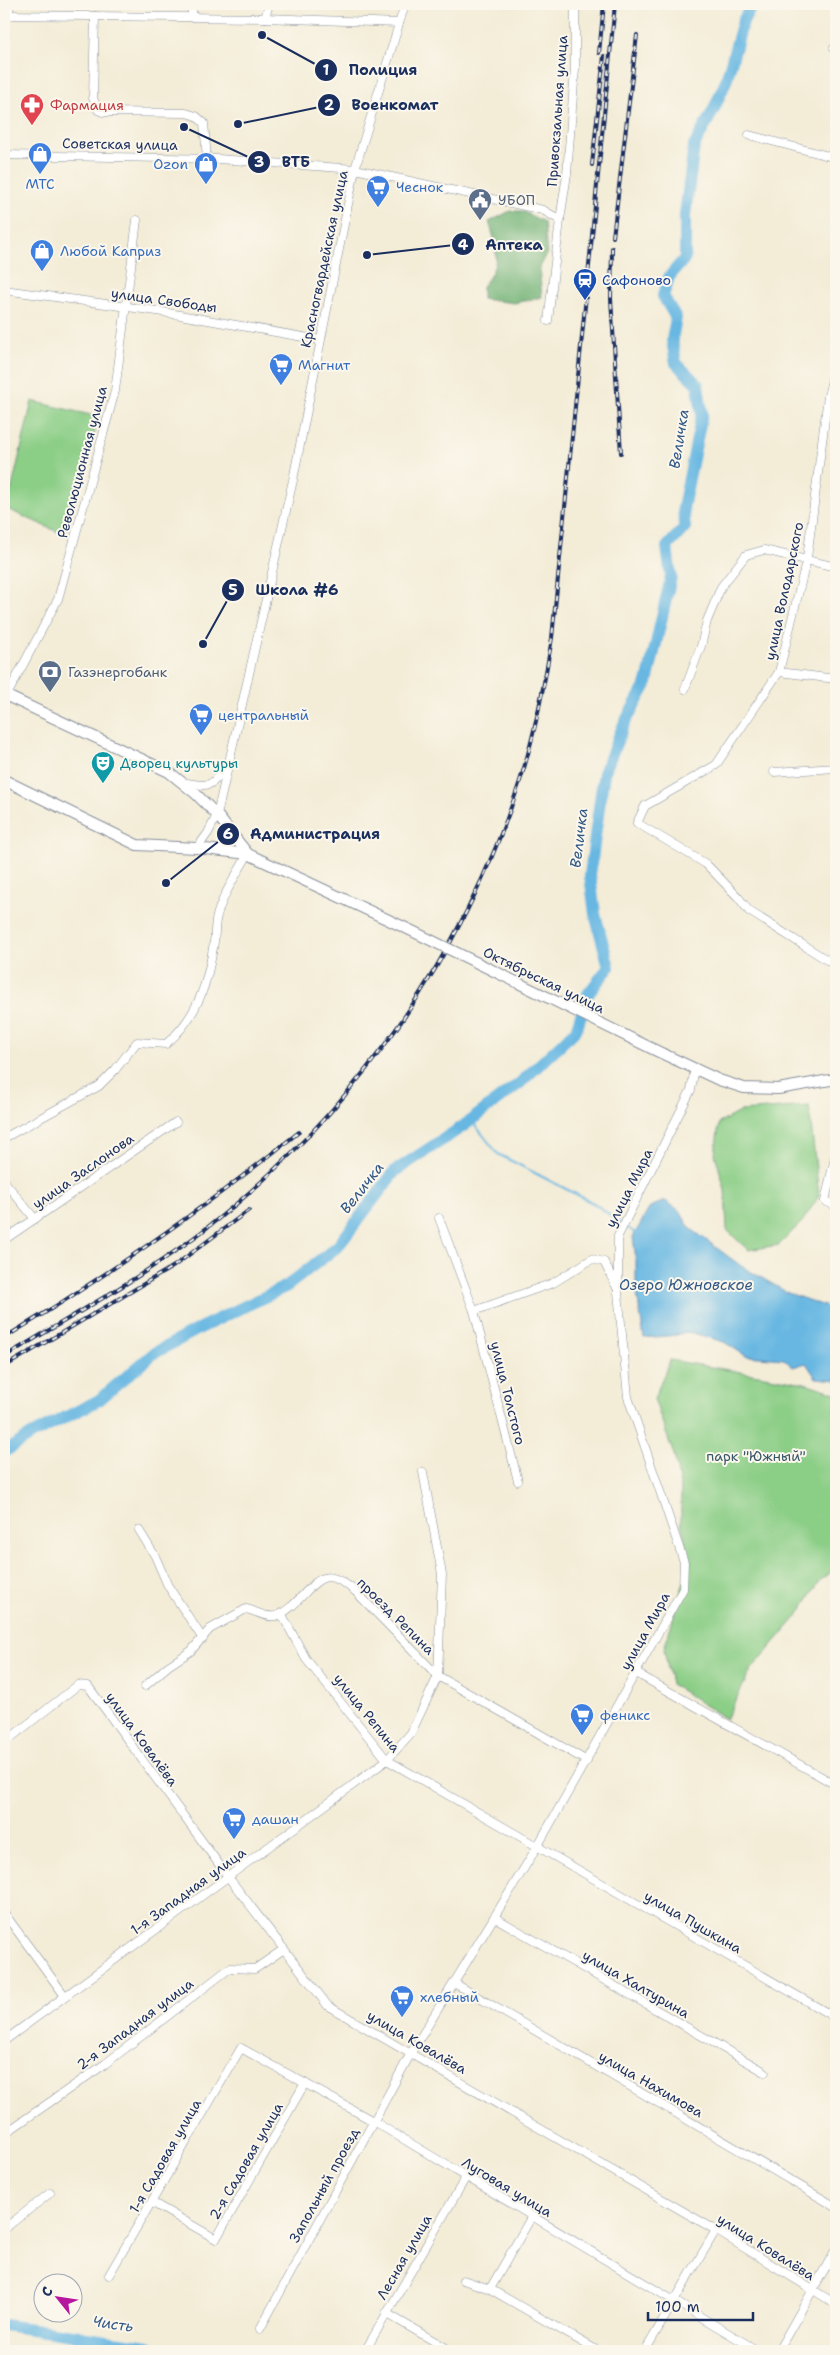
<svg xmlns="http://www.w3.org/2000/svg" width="840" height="2355" viewBox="0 0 840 2355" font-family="'Shantell Sans',sans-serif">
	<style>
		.green { fill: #8bce86; stroke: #537e72 }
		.forest { fill: #70b173; stroke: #467068 }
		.water { fill: #68b7e2; stroke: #4273a0 }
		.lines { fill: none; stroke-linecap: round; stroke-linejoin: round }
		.stream { stroke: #68b7e2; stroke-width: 2 }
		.river { stroke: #68b7e2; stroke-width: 12 }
		.minor-casing { stroke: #878e9a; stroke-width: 9 }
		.major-casing { stroke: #878e9a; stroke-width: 12 }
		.minor { stroke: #fff; stroke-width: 8 }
		.major { stroke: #fff; stroke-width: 10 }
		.rail-casing { stroke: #1b2f5e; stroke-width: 4 }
		.rail { stroke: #fbf7ec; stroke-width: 2; stroke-dasharray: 5.5; stroke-linecap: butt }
		.major-bridge-casing { stroke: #878e9a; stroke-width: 12; stroke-linecap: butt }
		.major-bridge { stroke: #fff; stroke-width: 10 }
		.labels { text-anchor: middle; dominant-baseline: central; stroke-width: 4; stroke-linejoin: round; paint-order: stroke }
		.health-label { font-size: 14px; fill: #be3a42; stroke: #fbf7ec; text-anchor: start }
		.street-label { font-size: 14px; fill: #1b2f5e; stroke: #fbf7ec }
		.shop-label { font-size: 14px; fill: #366cbe; stroke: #fbf7ec; text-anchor: start }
		.service-label { font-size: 14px; fill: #4e5e75; stroke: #fbf7ec; text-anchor: start }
		.transit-label { font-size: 14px; fill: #164399; stroke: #fbf7ec; text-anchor: start }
		.culture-label { font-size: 14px; fill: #0d838f; stroke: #fbf7ec; text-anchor: start }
		.park-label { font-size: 14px; fill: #375768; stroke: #fbf7ec }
		.water-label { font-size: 15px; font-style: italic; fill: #325886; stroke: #fbf7ec }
		.leader { fill: none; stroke: #1b2f5e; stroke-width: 2 }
		.callout-dot { fill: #1b2f5e; stroke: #fbf7ec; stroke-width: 2 }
		.mark-label { font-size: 15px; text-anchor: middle; font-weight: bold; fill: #fff }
		.callout-label { font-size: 15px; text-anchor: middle; font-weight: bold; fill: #1b2f5e; stroke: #fbf7ec; stroke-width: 4; stroke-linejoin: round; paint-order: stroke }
	</style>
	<rect width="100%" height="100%" fill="#fbf7ec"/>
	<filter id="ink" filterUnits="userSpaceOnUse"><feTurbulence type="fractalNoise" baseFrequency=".02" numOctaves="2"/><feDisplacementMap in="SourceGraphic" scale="10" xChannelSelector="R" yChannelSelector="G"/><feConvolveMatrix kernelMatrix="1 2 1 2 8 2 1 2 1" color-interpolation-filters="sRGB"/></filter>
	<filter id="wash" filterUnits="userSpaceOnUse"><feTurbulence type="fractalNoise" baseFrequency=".0096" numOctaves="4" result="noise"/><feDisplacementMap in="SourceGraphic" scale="20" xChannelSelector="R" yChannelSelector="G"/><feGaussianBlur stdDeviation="1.12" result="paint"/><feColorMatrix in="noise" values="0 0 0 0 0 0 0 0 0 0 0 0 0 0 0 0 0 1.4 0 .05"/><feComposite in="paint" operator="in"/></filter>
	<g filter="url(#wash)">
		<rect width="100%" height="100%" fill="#f3ecd7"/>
		<g class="green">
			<path d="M32 401 99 417 65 535 7 509Z"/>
			<path d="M809 1106 819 1196 802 1222 779 1245 748 1250 727 1230 725 1190 715 1154 719 1123 741 1111Z"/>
			<path d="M670 1360 805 1383 836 1393V1567L820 1581 799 1614 751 1670 726 1719 671 1684 664 1649 690 1561 681 1523V1489L674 1455 654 1399Z"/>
		</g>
		<path class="forest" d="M510 211H522L544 222 547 255 539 267 542 297 514 303 482 299V286C502 265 497 246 489 222Z"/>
		<path class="water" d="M665 1201 679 1210 690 1228 741 1266 788 1293 836 1310V1380L816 1378 806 1363 793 1367 784 1359 746 1356 724 1342 693 1333 685 1332 677 1335 644 1338 636 1288V1259L633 1237 650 1207Z"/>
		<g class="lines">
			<g class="stream">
				<path d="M471 1120 498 1154 595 1204 621 1223"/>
				<path d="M625 1226 637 1234"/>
			</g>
			<g class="river">
				<path d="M4 1452 33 1434 99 1400 153 1354 200 1328 287 1286 338 1246 395 1171 462 1127 520 1083 576 1030 588 994 609 967 595 914 590 875 596 829 604 773 624 724 647 683 671 577 667 547 685 527 683 508 702 414 698 385 676 363 672 340 676 318 663 296 669 277 685 258V215L694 146 714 109 726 81 743 21 752 4"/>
				<path d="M4 2325 148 2346 157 2351"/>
			</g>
		</g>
	</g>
	<g filter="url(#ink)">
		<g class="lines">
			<g class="minor-casing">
				<g id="minor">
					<path d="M4 15 265 18 399 23"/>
					<path d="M9 15V4"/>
					<path d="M95 16 93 98 98 110 103 112 186 113 196 116 204 123 207 159"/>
					<path d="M192 17V4"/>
					<path d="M265 18 269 4"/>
					<path d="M834 48 836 49"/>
					<path d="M749 135 836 158"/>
					<path d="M4 155 218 159 355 169 543 210 560 220 548 321"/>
					<path d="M560 220 567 174 575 69V4"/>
					<path d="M4 290 157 311 320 340"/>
					<path d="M836 363 828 396 807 558 779 672 716 765 645 806 637 823 706 864 738 897 749 911 827 960 836 962"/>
					<path d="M779 672 836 679"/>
					<path d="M685 689 701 646 707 621 721 587 746 555 764 550 836 567"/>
					<path d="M5 699 58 599 115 391 137 220"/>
					<path d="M774 772 836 768"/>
					<path d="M182 782C206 786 212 790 225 766"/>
					<path d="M197 848 208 833 217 815 293 480 355 169 405 4"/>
					<path d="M4 1138 99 1086 115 1070 137 1042 166 1044C198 1017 208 982 214 942 215 935 215 927 216 920 221 896 237 875 248 854"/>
					<path d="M836 1153 825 1201 836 1206"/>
					<path d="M4 1181 35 1219"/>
					<path d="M439 1218 474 1311 518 1481"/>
					<path d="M4 1240 176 1122"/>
					<path d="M474 1311 553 1283 592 1259 604 1262 617 1288"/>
					<path d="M139 1530 155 1556 168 1586 203 1639"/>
					<path d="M281 1613 306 1659 387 1760 836 2018"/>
					<path d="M636 1673 836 1785"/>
					<path d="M145 1686 168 1666 191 1651 210 1629 246 1609C256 1611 265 1618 276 1616 283 1614 288 1609 293 1605 319 1580 323 1564 356 1592L438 1676 587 1761"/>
					<path d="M4 1743 78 1685 88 1686 232 1882 328 2006 712 2228 836 2304"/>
					<path d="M4 1913 65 1996"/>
					<path d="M494 1917 765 2072"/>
					<path d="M454 1983 836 2207"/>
					<path d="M4 2041 387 1760 411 1733 438 1676 442 1574 423 1472"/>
					<path d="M4 2134 105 2064 230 1968 255 1969 284 1949"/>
					<path d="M153 2203 216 2239 305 2083"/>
					<path d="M4 2229 50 2193"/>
					<path d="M109 2275 241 2048 373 2121 758 2351"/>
					<path d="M463 2280 490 2289 598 2351"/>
					<path d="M490 2289 532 2216"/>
					<path d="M386 2313 451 2351"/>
					<path d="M260 2329 411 2053 537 1847 683 1589 684 1562 628 1397 618 1292V1236L691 1090 695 1068"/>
					<path d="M365 2351 466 2177"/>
					<path d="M645 2351 716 2230"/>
					<path d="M778 2351 836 2249"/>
				</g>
			</g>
			<g class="major-casing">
				<g id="major">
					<path d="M4 699 7 696 169 772 195 793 217 815 248 854"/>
					<path d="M4 780 137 845 197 848 248 854 410 930"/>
					<path d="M498 973 659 1052 719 1080 744 1088 778 1089 836 1079"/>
				</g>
			</g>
			<use href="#minor" class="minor"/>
			<use href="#major" class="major"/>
			<g class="rail-casing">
				<g id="rail">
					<path d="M599 53 604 4"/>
					<path d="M592 165 604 56"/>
					<path d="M613 237 637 35"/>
					<path d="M612 248 611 299 621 453"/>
					<path d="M4 1338C107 1276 206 1207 299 1132"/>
					<path d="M4 1357C76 1313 153 1272 218 1219 359 1105 464 954 520 781 535 735 544 686 552 638L615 4"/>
					<path d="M4 1367 174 1266 249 1210"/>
				</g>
			</g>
			<use href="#rail" class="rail"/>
			<g class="major-bridge-casing">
				<path id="major-bridge" d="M410 930 498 973"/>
			</g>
			<use href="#major-bridge" class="major-bridge"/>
		</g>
	</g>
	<defs>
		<g id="pharmacy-pin" transform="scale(1.25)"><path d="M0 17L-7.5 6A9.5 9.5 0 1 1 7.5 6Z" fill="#e0444e" stroke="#fbf7ec"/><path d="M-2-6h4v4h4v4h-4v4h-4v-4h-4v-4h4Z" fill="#fff"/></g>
		<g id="shop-pin" transform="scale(1.25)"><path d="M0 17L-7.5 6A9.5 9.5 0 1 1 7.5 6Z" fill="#3f7fe0" stroke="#fbf7ec"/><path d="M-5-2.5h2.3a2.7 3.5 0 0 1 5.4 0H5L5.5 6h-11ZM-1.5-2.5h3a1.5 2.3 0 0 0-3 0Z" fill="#fff"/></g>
		<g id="supermarket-pin" transform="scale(1.25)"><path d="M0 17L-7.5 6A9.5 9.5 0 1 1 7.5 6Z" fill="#3f7fe0" stroke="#fbf7ec"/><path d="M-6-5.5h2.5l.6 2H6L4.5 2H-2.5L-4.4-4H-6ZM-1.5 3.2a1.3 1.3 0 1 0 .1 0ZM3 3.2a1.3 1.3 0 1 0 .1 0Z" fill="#fff"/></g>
		<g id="civic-pin" transform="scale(1.25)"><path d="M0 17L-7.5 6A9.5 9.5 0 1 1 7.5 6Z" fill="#5c6f8a" stroke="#fbf7ec"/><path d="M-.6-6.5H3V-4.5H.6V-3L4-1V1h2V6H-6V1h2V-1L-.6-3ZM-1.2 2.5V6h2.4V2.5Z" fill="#fff"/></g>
		<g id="station-pin" transform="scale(1.25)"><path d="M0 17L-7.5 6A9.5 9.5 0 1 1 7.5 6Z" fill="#1a4fb4" stroke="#fbf7ec"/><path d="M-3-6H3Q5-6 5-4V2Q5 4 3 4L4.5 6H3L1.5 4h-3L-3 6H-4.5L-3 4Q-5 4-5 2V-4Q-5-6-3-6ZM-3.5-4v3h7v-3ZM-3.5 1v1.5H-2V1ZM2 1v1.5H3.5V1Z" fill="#fff"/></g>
		<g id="bank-pin" transform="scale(1.25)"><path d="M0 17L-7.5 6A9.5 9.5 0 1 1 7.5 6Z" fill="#5c6f8a" stroke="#fbf7ec"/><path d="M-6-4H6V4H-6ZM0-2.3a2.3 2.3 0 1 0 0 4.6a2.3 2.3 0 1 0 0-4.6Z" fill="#fff"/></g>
		<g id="theatre-pin" transform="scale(1.25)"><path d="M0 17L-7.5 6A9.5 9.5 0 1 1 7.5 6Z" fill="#0f9aa8" stroke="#fbf7ec"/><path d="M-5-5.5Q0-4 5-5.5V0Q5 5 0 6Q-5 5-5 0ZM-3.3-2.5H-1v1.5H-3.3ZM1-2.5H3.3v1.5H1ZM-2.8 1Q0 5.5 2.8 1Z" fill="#fff"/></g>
	</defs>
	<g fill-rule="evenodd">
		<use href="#pharmacy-pin" x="32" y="105"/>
		<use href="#shop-pin" x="40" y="154"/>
		<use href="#shop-pin" x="206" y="164"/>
		<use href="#supermarket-pin" x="378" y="187"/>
		<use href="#civic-pin" x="480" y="200"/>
		<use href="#shop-pin" x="42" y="251"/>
		<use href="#station-pin" x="585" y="280"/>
		<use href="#supermarket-pin" x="281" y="365"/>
		<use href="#bank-pin" x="50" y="672"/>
		<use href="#supermarket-pin" x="201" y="715"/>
		<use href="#theatre-pin" x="103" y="763"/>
		<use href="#supermarket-pin" x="582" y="1715"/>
		<use href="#supermarket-pin" x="234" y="1819"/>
		<use href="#supermarket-pin" x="402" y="1997"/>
	</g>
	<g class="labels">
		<g class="health-label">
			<text x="50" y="105">Фармация</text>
		</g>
		<g class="street-label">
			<text transform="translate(557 111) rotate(-86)">Привокзальная улица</text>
			<text transform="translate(120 144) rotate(1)">Советская улица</text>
			<text transform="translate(324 259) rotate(-78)">Красногвардейская улица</text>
			<text transform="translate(164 300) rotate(8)">улица Свободы</text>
			<text transform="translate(82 462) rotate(-75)">Революционная улица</text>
			<text transform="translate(784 591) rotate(-78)">улица Володарского</text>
			<text transform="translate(544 980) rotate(26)">Октябрьская улица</text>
			<text transform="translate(83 1171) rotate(-35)">улица Заслонова</text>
			<text transform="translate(629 1188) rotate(-63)">улица Мира</text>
			<text transform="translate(508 1393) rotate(76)">улица Толстого</text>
			<text transform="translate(396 1616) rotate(45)">проезд Репина</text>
			<text transform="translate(645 1631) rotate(-61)">улица Мира</text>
			<text transform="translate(367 1713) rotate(51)">улица Репина</text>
			<text transform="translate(142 1739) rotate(54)">улица Ковалёва</text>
			<text transform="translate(188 1891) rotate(-36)">1-я Западная улица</text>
			<text transform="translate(693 1922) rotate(30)">улица Пушкина</text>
			<text transform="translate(636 1984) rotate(30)">улица Халтурина</text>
			<text transform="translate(135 2024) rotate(-37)">2-я Западная улица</text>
			<text transform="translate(417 2042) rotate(30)">улица Ковалёва</text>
			<text transform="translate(651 2084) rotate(30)">улица Нахимова</text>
			<text transform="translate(165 2156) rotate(-60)">1-я Садовая улица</text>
			<text transform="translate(246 2161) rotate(-60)">2-я Садовая улица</text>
			<text transform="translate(324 2185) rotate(-61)">Запольный проезд</text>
			<text transform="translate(507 2187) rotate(31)">Луговая улица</text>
			<text transform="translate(766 2247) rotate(32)">улица Ковалёва</text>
			<text transform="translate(404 2257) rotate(-60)">Лесная улица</text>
		</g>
		<g class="shop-label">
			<text x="188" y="164" text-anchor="end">Ozon</text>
			<text x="40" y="184" text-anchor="middle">МТС</text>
			<text x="396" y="187">Чеснок</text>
			<text x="60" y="251">Любой Каприз</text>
			<text x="298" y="365">Магнит</text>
			<text x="218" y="715">центральный</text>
			<text x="600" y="1715">феникс</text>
			<text x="252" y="1819">дашан</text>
			<text x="420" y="1997">хлебный</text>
		</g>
		<g class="service-label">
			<text x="498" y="200">УБОП</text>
			<text x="68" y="672">Газэнергобанк</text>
		</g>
		<g class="transit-label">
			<text x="602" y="280">Сафоново</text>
		</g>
		<g class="culture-label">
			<text x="120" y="763">Дворец культуры</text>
		</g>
		<g class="park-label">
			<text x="756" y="1456">парк "Южный"</text>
		</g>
		<g class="water-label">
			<text transform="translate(679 439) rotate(-81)">Величка</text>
			<text transform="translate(579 838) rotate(-83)">Величка</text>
			<text transform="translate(362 1188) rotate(-52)">Величка</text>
			<text x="686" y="1285">Озеро Южновское</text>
			<text transform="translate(113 2324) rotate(8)">Чисть</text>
		</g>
	</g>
	<path class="leader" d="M262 35L326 70M238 124L329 105M184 127L259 162M367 255L463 244M203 644L233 590M166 883L228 834"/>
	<g class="callout-dot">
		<circle cx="262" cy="35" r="5"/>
		<circle cx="238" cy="124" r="5"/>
		<circle cx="184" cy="127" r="5"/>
		<circle cx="367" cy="255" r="5"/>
		<circle cx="203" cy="644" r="5"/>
		<circle cx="166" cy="883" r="5"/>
		<circle cx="326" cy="70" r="12"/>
		<circle cx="329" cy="105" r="12"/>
		<circle cx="259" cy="162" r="12"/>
		<circle cx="463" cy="244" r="12"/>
		<circle cx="233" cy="590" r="12"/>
		<circle cx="228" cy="834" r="12"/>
	</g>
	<g class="mark-label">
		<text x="326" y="75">1</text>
		<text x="329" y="110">2</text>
		<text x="259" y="167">3</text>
		<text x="463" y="250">4</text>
		<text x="233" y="595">5</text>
		<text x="228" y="839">6</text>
	</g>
	<g class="callout-label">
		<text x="383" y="75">Полиция</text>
		<text x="395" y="110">Военкомат</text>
		<text x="296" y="167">ВТБ</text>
		<text x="514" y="250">Аптека</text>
		<text x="297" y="595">Школа #6</text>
		<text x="315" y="839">Администрация</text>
	</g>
	<rect width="840" height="2355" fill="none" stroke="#fbf7ec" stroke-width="20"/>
	<g transform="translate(58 2298) rotate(300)"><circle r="24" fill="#fbf7ec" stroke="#a1a7b3"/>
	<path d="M0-4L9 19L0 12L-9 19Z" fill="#b5179e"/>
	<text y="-8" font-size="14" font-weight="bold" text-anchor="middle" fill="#1b2f5e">С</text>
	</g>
	<path d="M648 2312v8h105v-8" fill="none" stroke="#1b2f5e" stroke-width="2.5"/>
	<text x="655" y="2312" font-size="15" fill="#1b2f5e" stroke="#fbf7ec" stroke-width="4" paint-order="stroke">100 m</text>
</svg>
